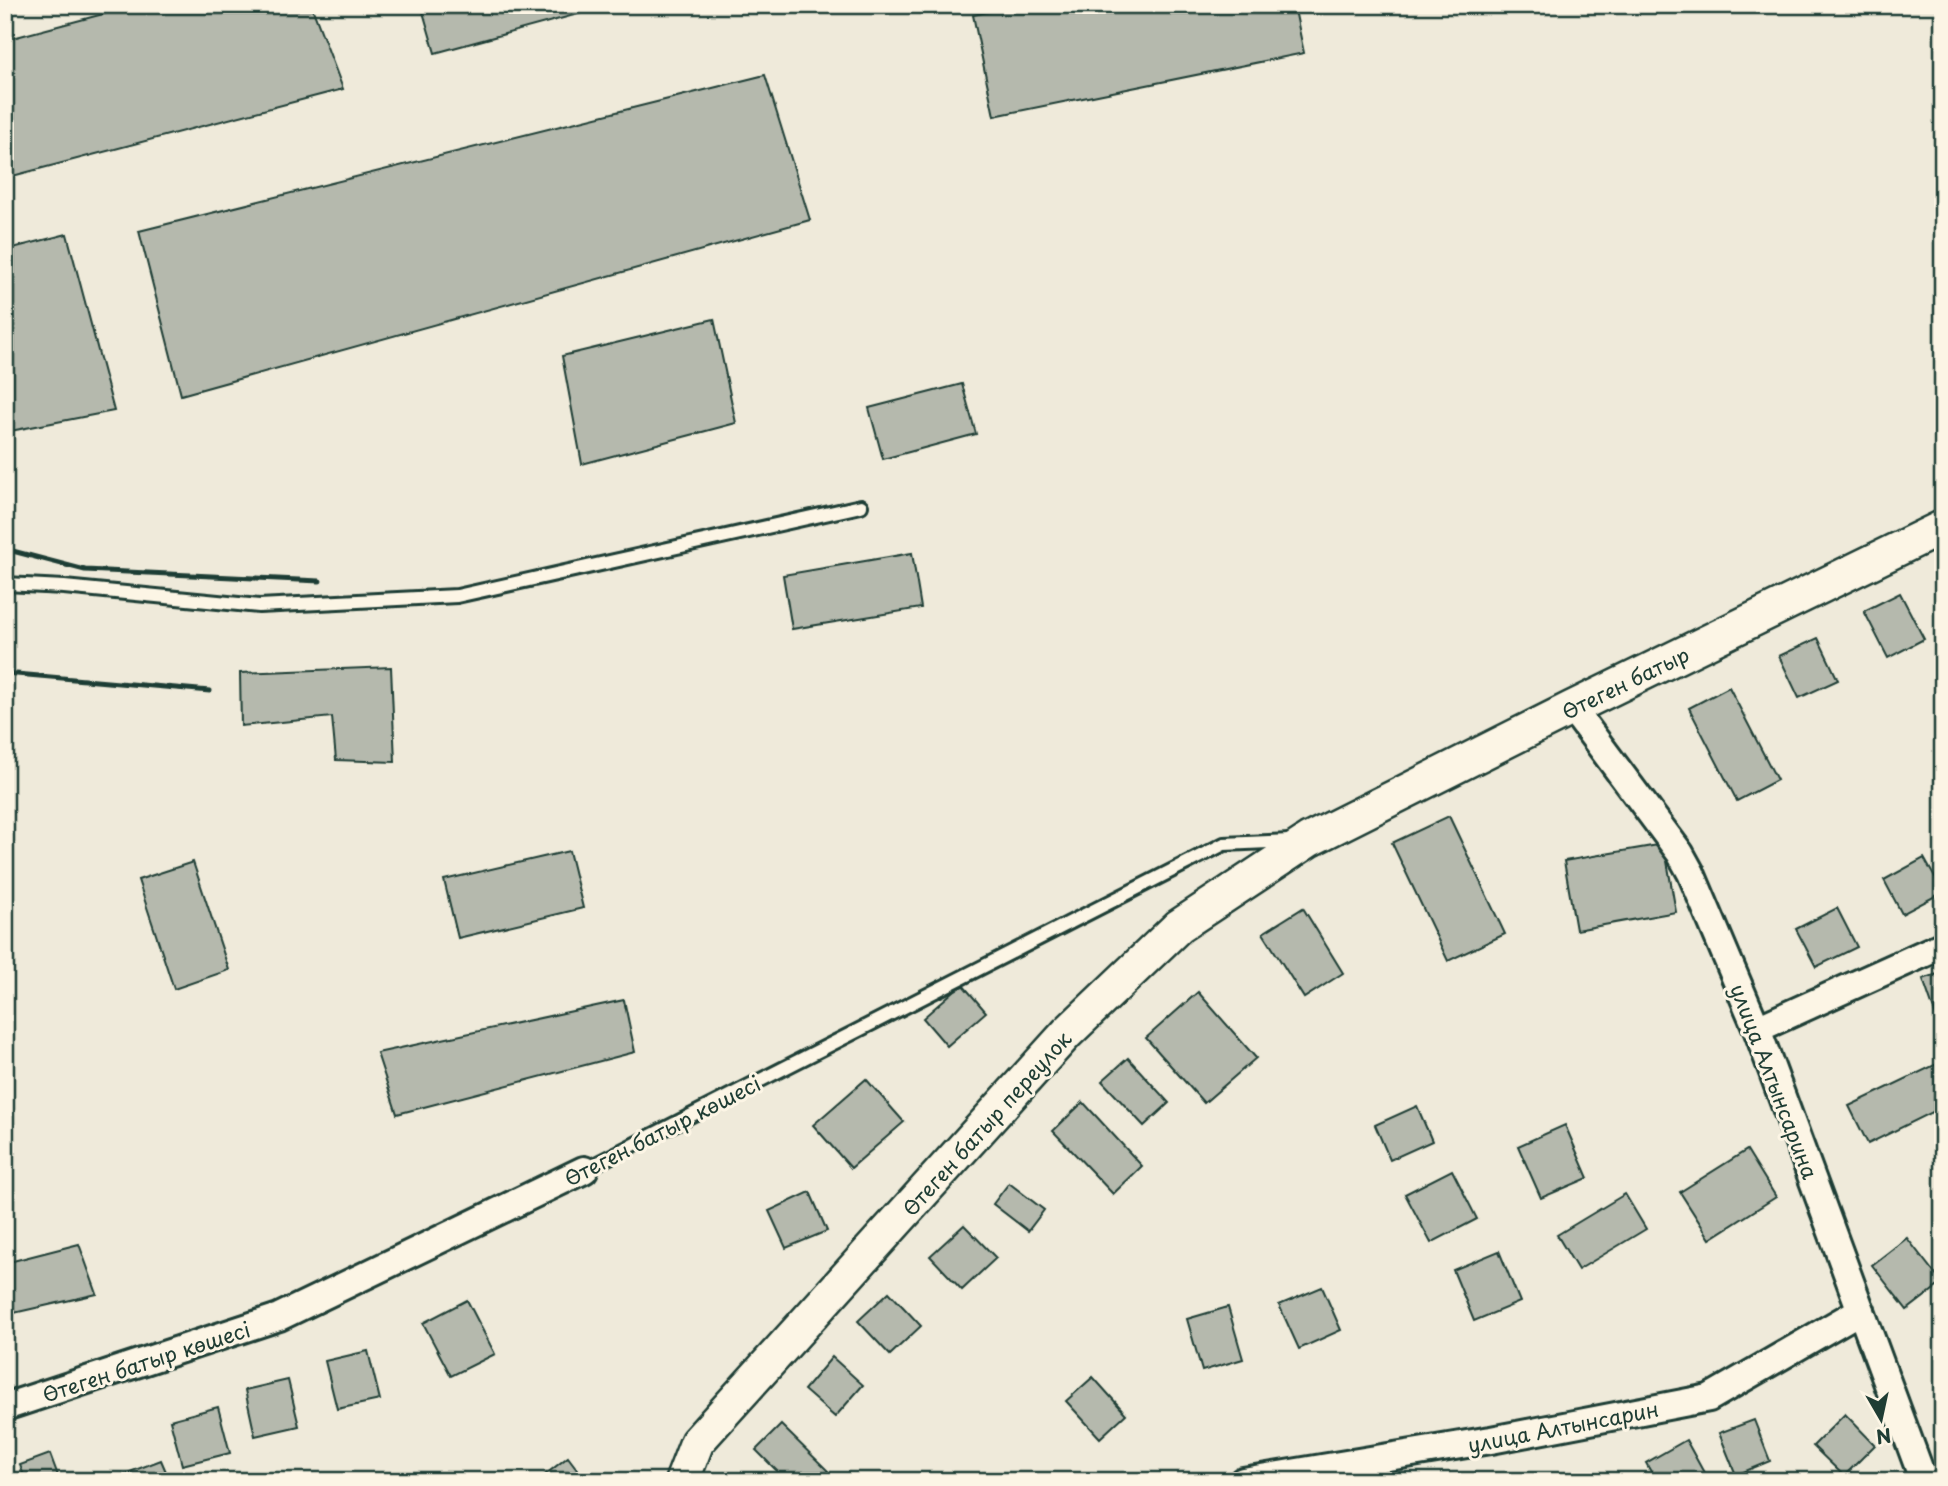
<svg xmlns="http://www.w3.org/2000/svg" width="1948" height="1486" viewBox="0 0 1948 1486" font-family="'Playpen Sans',sans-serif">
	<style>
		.building { fill: #b5b9ad; stroke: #1f3d34; stroke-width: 2 }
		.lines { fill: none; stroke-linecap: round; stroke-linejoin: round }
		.service-casing { stroke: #1f3d34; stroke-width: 18 }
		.minor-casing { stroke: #1f3d34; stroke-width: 32 }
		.tertiary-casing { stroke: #1f3d34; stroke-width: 38 }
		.service { stroke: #fcf5e5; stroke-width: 12 }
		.minor { stroke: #fcf5e5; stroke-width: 26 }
		.tertiary { stroke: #fcf5e5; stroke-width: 33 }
		.rail { stroke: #1f3d34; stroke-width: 5 }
		.labels { text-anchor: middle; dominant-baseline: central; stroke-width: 6; stroke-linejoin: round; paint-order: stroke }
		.street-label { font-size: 21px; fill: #1f3d34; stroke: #fcf5e5 }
	</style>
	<rect width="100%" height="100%" fill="#efeada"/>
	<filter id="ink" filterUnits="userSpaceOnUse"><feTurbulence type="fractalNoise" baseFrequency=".0143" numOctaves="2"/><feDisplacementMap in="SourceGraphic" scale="14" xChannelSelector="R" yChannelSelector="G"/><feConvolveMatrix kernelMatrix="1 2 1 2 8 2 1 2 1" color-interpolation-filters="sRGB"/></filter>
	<g filter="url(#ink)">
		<g class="building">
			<path d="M137 5H311L343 89 5 178V40Z"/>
			<path d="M421 5H611L435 53Z"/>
			<path d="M1022 5H1294L1304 53 994 116 973 15Z"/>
			<path d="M765 75 810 220 181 395 139 231Z"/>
			<path d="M67 234 114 411 5 432V250Z"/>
			<path d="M714 319 736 423 582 464 562 356Z"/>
			<path d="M962 384 976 434 883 459 869 408Z"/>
			<path d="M912 553 921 608 792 629 783 575Z"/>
			<path d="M1900 593 1924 639 1888 658 1864 611Z"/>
			<path d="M1818 638 1838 680 1799 698 1779 656Z"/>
			<path d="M391 667 395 762 336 760 332 717 241 726 240 673Z"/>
			<path d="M1729 687 1777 780 1737 801 1689 708Z"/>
			<path d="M1449 816 1505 934 1448 961 1392 843Z"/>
			<path d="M1664 844 1676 912 1576 930 1564 861Z"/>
			<path d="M569 851 583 908 458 938 444 880Z"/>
			<path d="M1924 858 1943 892 1902 914 1884 880Z"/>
			<path d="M193 862 229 970 174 989 138 880Z"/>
			<path d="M1303 908 1343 973 1304 998 1263 933Z"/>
			<path d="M1837 908 1857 947 1816 967 1796 929Z"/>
			<path d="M1943 972V1030L1941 1031 1923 979Z"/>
			<path d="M962 984 986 1012 947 1046 923 1018Z"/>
			<path d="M1198 992 1256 1058 1204 1103 1146 1038Z"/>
			<path d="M624 1000 635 1052 397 1114 377 1053Z"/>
			<path d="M1128 1058 1169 1103 1144 1126 1102 1081Z"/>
			<path d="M1943 1061V1107L1868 1144 1849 1106Z"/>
			<path d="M866 1079 904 1122 851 1168 813 1125Z"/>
			<path d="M1083 1102 1142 1166 1113 1194 1053 1131Z"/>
			<path d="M1417 1106 1432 1141 1390 1160 1375 1125Z"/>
			<path d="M1565 1125 1588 1178 1541 1198 1518 1146Z"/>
			<path d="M1747 1150 1776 1197 1710 1239 1680 1192Z"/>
			<path d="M1452 1170 1477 1219 1431 1243 1405 1194Z"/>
			<path d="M1009 1183 1044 1210 1028 1231 993 1204Z"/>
			<path d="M810 1192 827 1231 786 1248 769 1211Z"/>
			<path d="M1625 1194 1646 1229 1578 1270 1557 1235Z"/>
			<path d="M964 1225 996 1258 962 1290 930 1256Z"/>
			<path d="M1907 1238 1942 1283 1907 1310 1872 1265Z"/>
			<path d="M79 1244 97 1294 5 1315V1263Z"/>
			<path d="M1499 1251 1520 1302 1474 1321 1453 1270Z"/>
			<path d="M1322 1287 1341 1330 1299 1349 1279 1305Z"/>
			<path d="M889 1292 921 1326 890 1355 858 1321Z"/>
			<path d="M467 1300 495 1354 451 1376 423 1323Z"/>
			<path d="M1228 1307 1243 1359 1202 1371 1187 1319Z"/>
			<path d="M368 1351 380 1400 337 1409 325 1361Z"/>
			<path d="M832 1357 863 1385 835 1417 804 1390Z"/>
			<path d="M1093 1377 1126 1414 1100 1438 1066 1401Z"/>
			<path d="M288 1380 299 1426 255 1436 245 1390Z"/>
			<path d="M218 1407 230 1453 182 1465 170 1420Z"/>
			<path d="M1845 1414 1875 1445 1844 1476 1813 1446Z"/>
			<path d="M1754 1420 1770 1461 1736 1475 1719 1433Z"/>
			<path d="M781 1425 828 1471 819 1481H787L756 1450Z"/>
			<path d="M1686 1440 1708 1480 1656 1481 1646 1463Z"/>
			<path d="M50 1454 60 1481H26L20 1465Z"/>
			<path d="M568 1457 586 1481H537Z"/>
			<path d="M161 1460 170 1481H115L114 1478Z"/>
		</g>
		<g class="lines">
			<g class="service-casing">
				<g id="service">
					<path d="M5 584 64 587 259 606 457 596 861 506"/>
					<path d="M584 1170 1224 844 1290 841"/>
				</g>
			</g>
			<g class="minor-casing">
				<g id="minor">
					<path d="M1572 708 1680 853 1691 873 1757 1029 1920 1471 1926 1481"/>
					<path d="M1757 1029 1943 945"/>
					<path d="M5 1407 279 1317 584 1170"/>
					<path d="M1243 1481 1491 1440 1709 1398 1861 1310"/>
				</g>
			</g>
			<g class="tertiary-casing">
				<path id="tertiary" d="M682 1481 697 1442 1067 1033 1179 926 1309 840 1572 708 1943 527"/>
			</g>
			<use href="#service" class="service"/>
			<use href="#minor" class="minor"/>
			<use href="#tertiary" class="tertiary"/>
			<g class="rail">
				<path d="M5 549 85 570 320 581"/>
				<path d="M5 673 210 691"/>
			</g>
		</g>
	</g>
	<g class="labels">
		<g class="street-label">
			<text transform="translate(1625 682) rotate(-26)">Өтеген батыр</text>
			<text transform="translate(1775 1081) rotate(69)">улица Алтынсарина</text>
			<text transform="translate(986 1123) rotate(-48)">Өтеген батыр переулок</text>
			<text transform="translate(662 1130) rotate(-27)">Өтеген батыр көшесі</text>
			<text transform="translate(146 1361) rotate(-18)">Өтеген батыр көшесі</text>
			<text transform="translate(1563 1426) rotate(-11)">улица Алтынсарин</text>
		</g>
	</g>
	<rect width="1948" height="1486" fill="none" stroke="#fcf5e5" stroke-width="28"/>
	<rect x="14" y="14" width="1920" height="1458" fill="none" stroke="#1f3d34" stroke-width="2.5" filter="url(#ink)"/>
	<g transform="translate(1881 1419) rotate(171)" stroke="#fcf5e5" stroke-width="5" paint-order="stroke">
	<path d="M0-5L12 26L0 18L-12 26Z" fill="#1f3d34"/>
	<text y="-10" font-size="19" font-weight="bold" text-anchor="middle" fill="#1f3d34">N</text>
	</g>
</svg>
